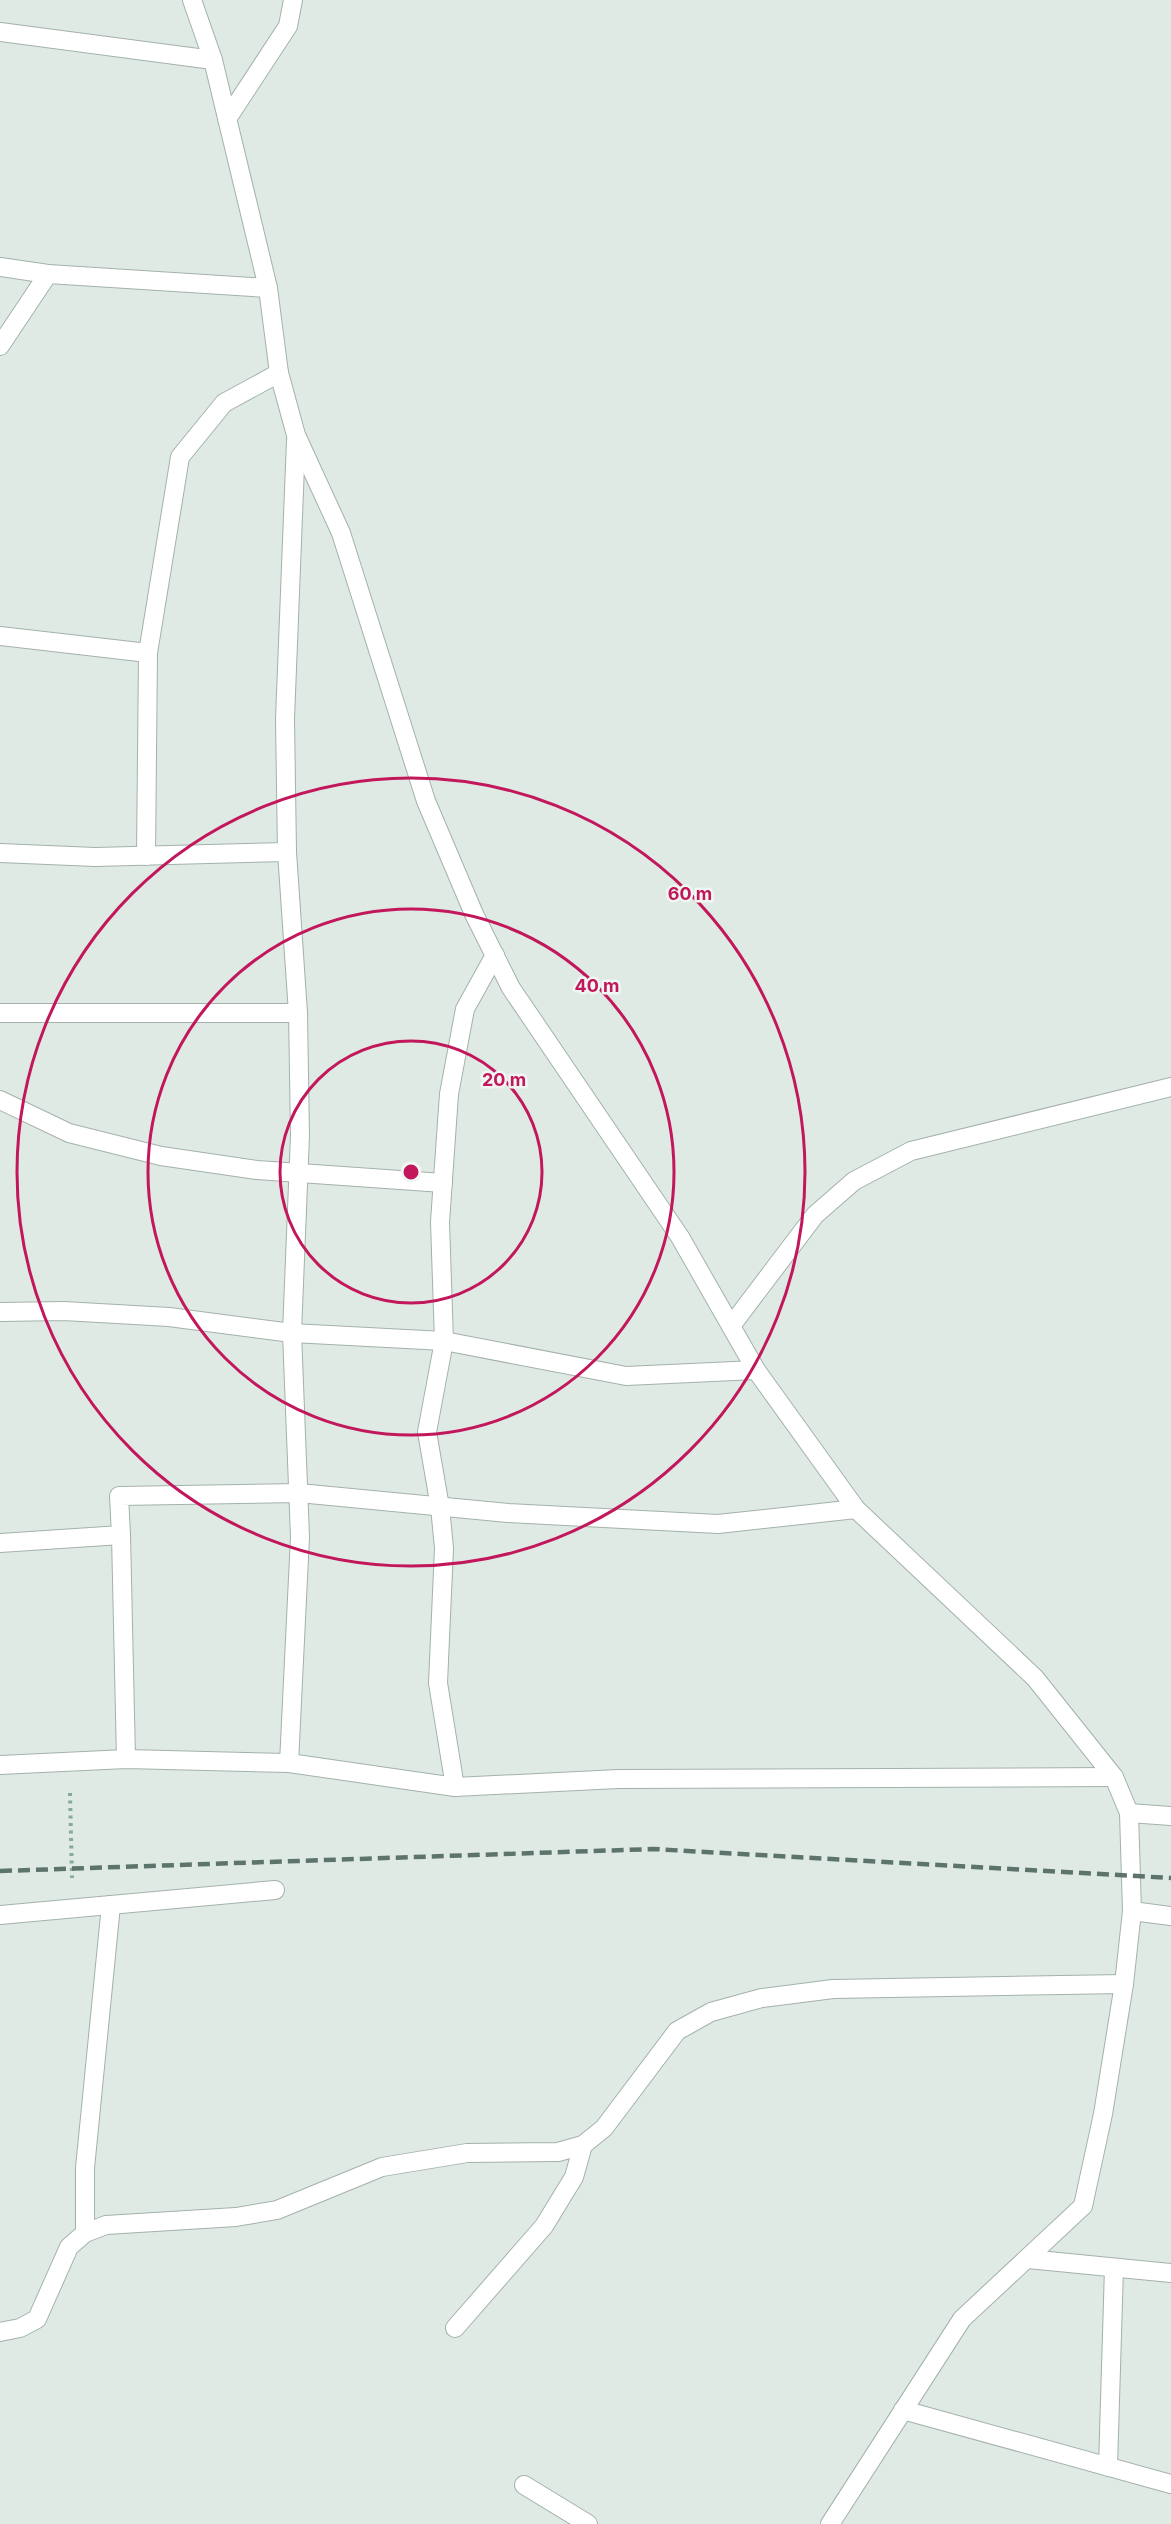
<svg xmlns="http://www.w3.org/2000/svg" width="1171" height="2524" viewBox="0 0 1171 2524" font-family="Inter,sans-serif">
	<style>
		.lines { fill: none; stroke-linecap: round; stroke-linejoin: round }
		.service-casing { stroke: #a4b1ab; stroke-width: 20 }
		.minor-casing { stroke: #a4b1ab; stroke-width: 20 }
		.path { stroke: #84aa9c; stroke-width: 4; stroke-dasharray: 3 4.5; stroke-linecap: butt }
		.service { stroke: #fff; stroke-width: 18 }
		.minor { stroke: #fff; stroke-width: 18 }
		.rail { stroke: #5d746c; stroke-width: 4.5; stroke-dasharray: 12 6; stroke-linecap: butt }
		.ring { fill: none; stroke: #c2185b; stroke-width: 3 }
		.centre { fill: #c2185b; stroke: #f0f7f3; stroke-width: 3 }
		.ring-label { font-size: 18px; text-anchor: middle; font-weight: bold; fill: #c2185b; stroke: #f0f7f3; stroke-width: 5; stroke-linejoin: round; paint-order: stroke }
	</style>
	<rect width="100%" height="100%" fill="#e0eae5"/>
	<g class="lines">
		<g class="service-casing">
			<path id="service" d="M455 2328 544 2226 574 2177 583 2145"/>
		</g>
		<g class="minor-casing">
			<g id="minor">
				<path d="M192 0 213 60 268 288 279 373 296 435 341 533 426 801 474 914 511 988 680 1237 756 1370 856 1509 1035 1678 1114 1777 1129 1813 1132 1911 1124 1984 1103 2114 1083 2206 962 2319 830 2524"/>
				<path d="M0 32 213 60"/>
				<path d="M227 119 288 26 293 0"/>
				<path d="M0 267 48 274 268 288"/>
				<path d="M0 346 48 274"/>
				<path d="M0 636 148 653"/>
				<path d="M0 853 95 857 287 852"/>
				<path d="M146 856 148 653 180 457 224 403 279 373"/>
				<path d="M0 1013H298"/>
				<path d="M0 1100 69 1133 161 1156 257 1170 443 1183"/>
				<path d="M0 1312 64 1311 169 1317 292 1333 444 1341 626 1376 756 1370"/>
				<path d="M731 1326 815 1215 854 1181 911 1151 1171 1087"/>
				<path d="M121 1535 126 1759"/>
				<path d="M0 1543 121 1535 119 1496 299 1493 508 1513 718 1524 856 1509"/>
				<path d="M289 1763 300 1537 292 1333 300 1135 298 1013 287 852 285 719 296 440"/>
				<path d="M0 1765 126 1759 289 1763 455 1787 618 1779 1114 1777"/>
				<path d="M455 1787 438 1683 444 1548 440 1507 427 1432 444 1341 440 1222 449 1094 465 1009 495 955"/>
				<path d="M1129 1813 1171 1816"/>
				<path d="M1132 1911 1171 1916"/>
				<path d="M0 1915 275 1890"/>
				<path d="M85 2233V2168L111 1905"/>
				<path d="M1028 2259 1171 2273"/>
				<path d="M0 2332 20 2328 37 2319 69 2247 85 2233 106 2225 236 2217 277 2210 382 2167 467 2153 558 2152 583 2145 604 2128 677 2031 711 2012 762 1998 833 1989 1124 1984"/>
				<path d="M903 2410 1171 2484"/>
				<path d="M1108 2467 1114 2268"/>
				<path d="M524 2485 588 2524"/>
			</g>
		</g>
		<path class="path" d="M70 1793 72 1878"/>
		<use href="#service" class="service"/>
		<use href="#minor" class="minor"/>
		<path class="rail" d="M0 1871 653 1849 1171 1878"/>
	</g>
	<g class="ring">
		<circle cx="411" cy="1172" r="131"/>
		<circle cx="411" cy="1172" r="263"/>
		<circle cx="411" cy="1172" r="394"/>
	</g>
	<circle cx="411" cy="1172" r="9" class="centre"/>
	<g class="ring-label">
		<text x="690" y="900">60 m</text>
		<text x="597" y="992">40 m</text>
		<text x="504" y="1086">20 m</text>
	</g>
</svg>
